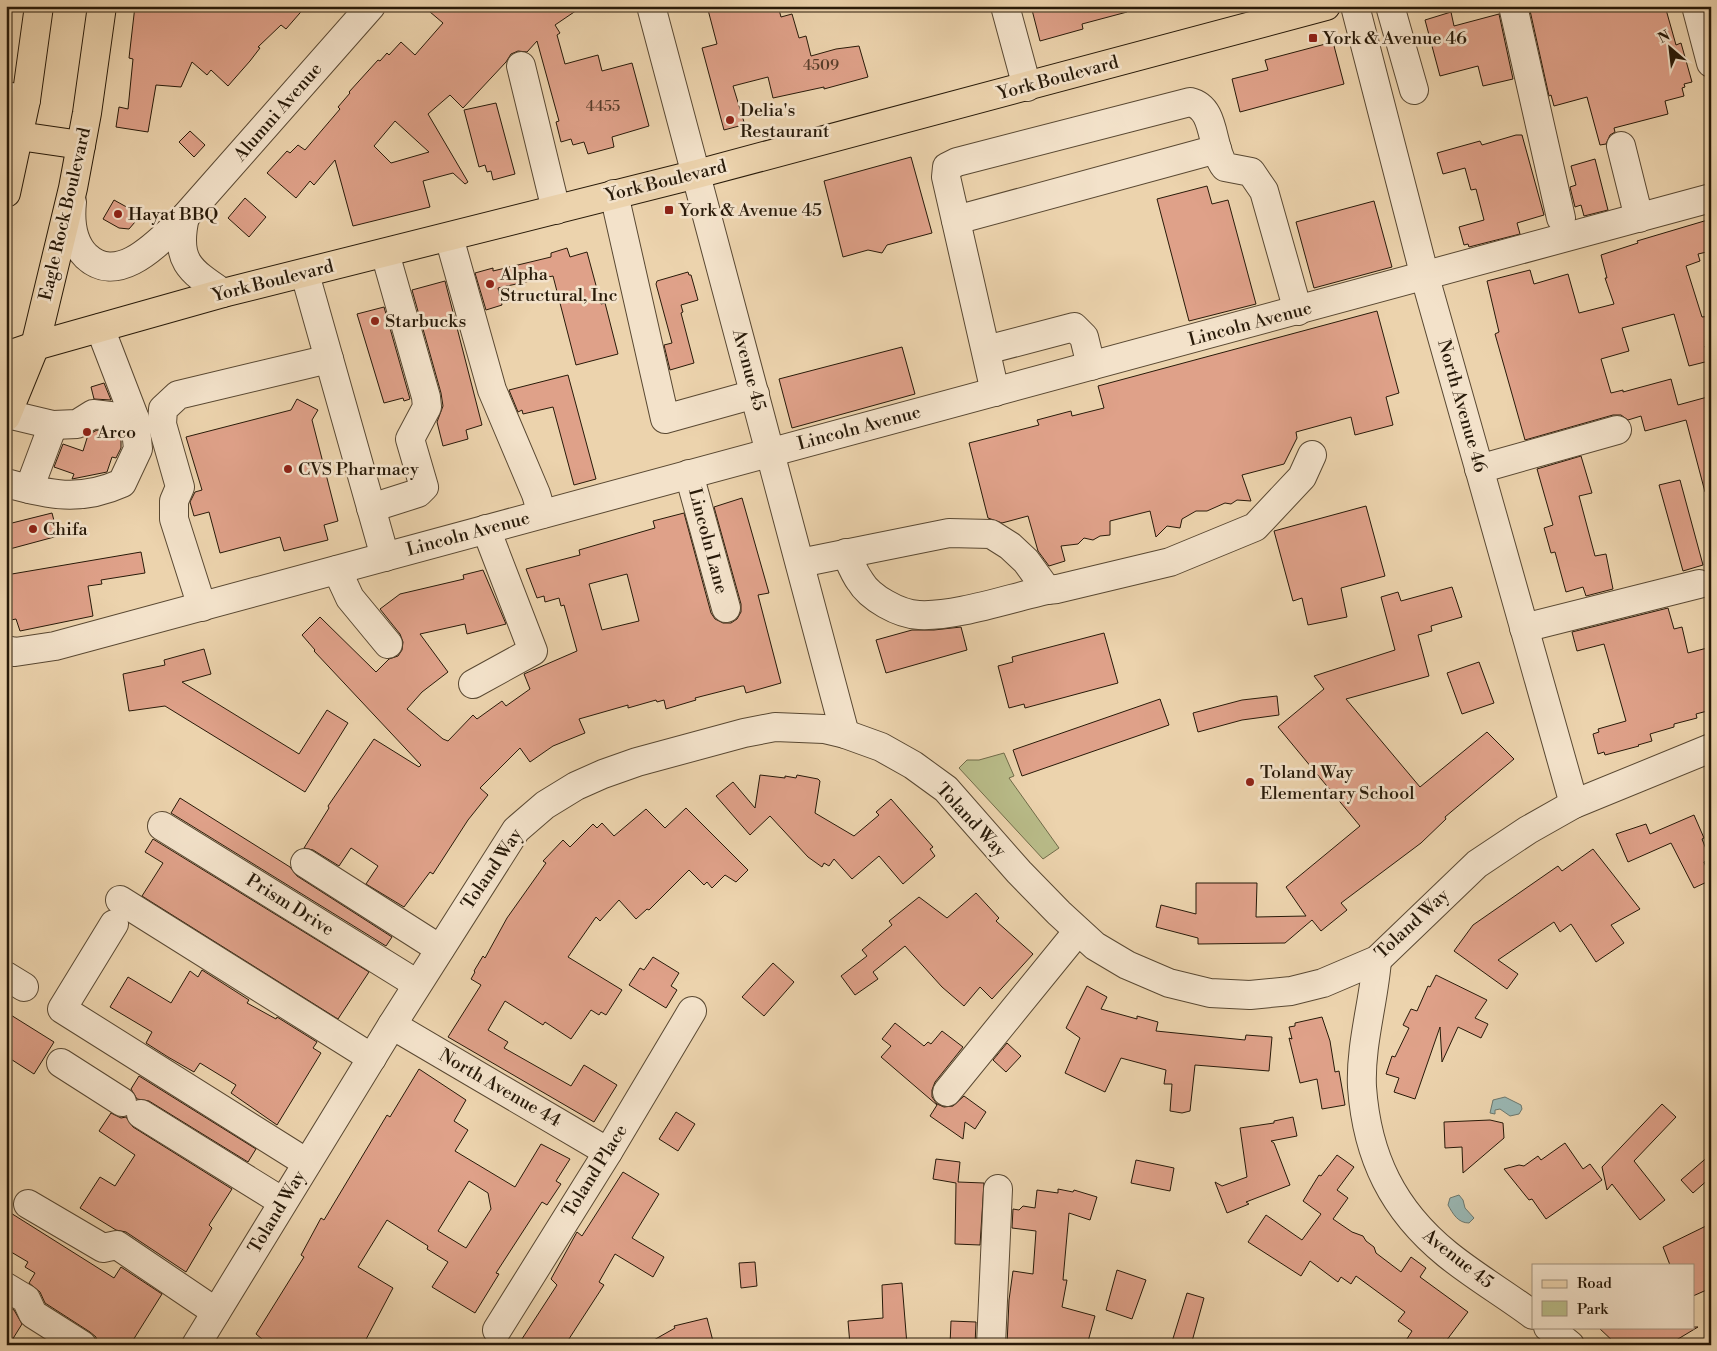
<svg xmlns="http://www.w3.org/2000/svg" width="1717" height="1351" viewBox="0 0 1717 1351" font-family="'Libre Bodoni',serif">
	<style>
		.green { fill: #b9bc89; stroke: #706b49 }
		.water { fill: #9ab6b1; stroke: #6c786e }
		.building { fill: #dfa189; stroke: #281a09; fill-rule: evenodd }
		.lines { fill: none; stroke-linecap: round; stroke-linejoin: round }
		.minor-casing { stroke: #594832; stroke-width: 30 }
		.major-casing { stroke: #281a09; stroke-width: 30 }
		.minor { stroke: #f3e2ca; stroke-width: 28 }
		.major { stroke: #ecd3ad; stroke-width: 28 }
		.poi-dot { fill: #8f2418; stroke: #f3e2ca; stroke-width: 2 }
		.labels { text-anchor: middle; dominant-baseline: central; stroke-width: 5; stroke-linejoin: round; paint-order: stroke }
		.number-label { font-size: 15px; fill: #563c29 }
		.poi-label { font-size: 18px; fill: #281a09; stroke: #f3e2ca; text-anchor: start }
		.street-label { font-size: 18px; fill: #281a09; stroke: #f3e2ca }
	</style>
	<rect width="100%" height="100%" fill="#ecd3ad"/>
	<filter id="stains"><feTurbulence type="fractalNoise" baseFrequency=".004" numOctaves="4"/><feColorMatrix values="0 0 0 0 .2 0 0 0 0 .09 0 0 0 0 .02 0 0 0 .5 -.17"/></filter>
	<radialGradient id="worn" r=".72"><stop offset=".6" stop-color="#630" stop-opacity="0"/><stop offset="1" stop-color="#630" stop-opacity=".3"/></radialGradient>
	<path class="green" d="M1004 753 1014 776 1009 778 1059 848 1043 859 959 768 967 760H979Z"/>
	<g class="water">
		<path d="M1505 1097 1521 1105 1522 1109 1519 1114 1510 1116 1500 1109 1495 1110V1114L1490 1113 1493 1100Z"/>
		<path d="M1459 1195 1463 1200 1465 1208 1474 1218 1469 1223C1458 1223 1453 1214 1448 1205L1450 1198Z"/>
	</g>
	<g class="building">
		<path d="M135 6H306L286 29 281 25 258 47 260 48 250 61 228 86 211 70 207 75 192 62 181 87 156 85 148 132 116 127 119 107 128 109 133 59 129 58Z"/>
		<path d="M423 6H583L555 25 560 33 557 35 565 64 598 55 602 71 632 63 649 126 612 137 614 147 588 154 584 142 573 145 571 139 561 142 556 122 559 121 537 41 527 52 518 51 511 54 506 62 463 108 450 95 428 114 468 182 465 184 453 173 423 181 430 207 353 226 335 160 314 185 310 181 296 198 267 173 287 151 290 153 298 145 305 150 340 109 338 107 350 93 349 92 378 60 380 61 387 53 389 55 401 42 415 55 443 23ZM395 121 429 152 391 163 374 146Z"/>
		<path d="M707 6H778L781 17 792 14 799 38 806 36 811 56 836 49 859 46 868 77 824 89V87L773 98 768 77 733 86 744 122 739 123V126L724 130 702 48 717 44Z"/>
		<path d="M1031 6H1126L1127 12 1082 24 1083 29 1040 41Z"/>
		<path d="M1529 6H1665L1676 45 1681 43 1692 82 1684 84 1685 87 1682 88 1684 96 1665 101 1668 114 1614 128 1615 132 1610 135 1606 144 1600 145 1587 97 1554 106 1551 95 1549 96Z"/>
		<path d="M1451 12 1454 26 1499 14 1513 79 1483 86 1478 66 1440 76 1425 20Z"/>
		<path d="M1333 42 1344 84 1240 112 1232 79 1268 70 1265 60Z"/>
		<path d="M496 103 515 174 493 180 491 171 487 172 485 165 479 167 464 110Z"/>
		<path d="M190 131 205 145 194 157 179 142Z"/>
		<path d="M1516 135H1522L1544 215 1517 223 1520 234 1469 247 1468 244 1464 245 1459 227 1484 220 1476 189 1471 190 1465 168 1443 174 1437 153 1480 141 1482 145Z"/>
		<path d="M911 157 932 233 887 245 882 253 868 250 843 257 824 181Z"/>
		<path d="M1595 159 1608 210 1584 216 1581 205 1575 207 1570 187 1576 185 1571 166Z"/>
		<path d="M1207 186 1212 204 1228 200 1256 304 1189 321 1157 199Z"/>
		<path d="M245 198 266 217 249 237 228 218Z"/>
		<path d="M114 200 141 215 129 229 119 228 103 219Z"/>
		<path d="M1374 201 1392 267 1314 288 1296 222Z"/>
		<path d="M1711 219V251L1698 254 1700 261 1686 266 1702 317 1711 316V345L1705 346 1709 361 1689 366 1674 314 1622 328 1629 351 1601 359 1611 393 1623 390V392L1671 379 1678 405 1711 396V491L1705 492 1686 420 1645 431 1641 416 1628 420 1621 415H1613L1525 440 1495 334 1499 332 1487 281 1530 270 1534 284 1568 274 1579 313 1614 304 1605 278H1607L1601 255 1638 243 1637 241Z"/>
		<path d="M567 248 570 257 587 252 601 304 605 303 618 354 576 365 553 276 498 288 502 305 486 310 475 273 493 268V271L551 257V253Z"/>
		<path d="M688 272 689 275H691L698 300 681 305 683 312 681 313 694 363 670 370 664 345 672 343 656 284 657 281Z"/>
		<path d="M445 281 482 425 466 430 468 439 443 446 437 422 443 406 441 393 412 290Z"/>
		<path d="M384 307 410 399 404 401 403 398 384 403 357 314Z"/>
		<path d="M1377 311 1399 393 1386 397 1393 425 1355 435 1351 417 1296 432 1297 438 1284 464 1242 475 1251 501 1237 500 1231 504 1225 503 1207 511H1196L1182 519 1180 528 1167 526 1156 537 1150 511 1110 521V535L1100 536 1093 540 1084 538 1078 544 1061 546 1065 561 1049 566 1038 551 1028 516 1002 523 988 518 969 443 1039 425 1037 420 1071 411 1072 416 1104 408 1098 386Z"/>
		<path d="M902 347 915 394 792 428 779 379Z"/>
		<path d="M568 375 596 479 574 485 553 407 523 414 522 410 518 412 509 390Z"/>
		<path d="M104 383 111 400 94 399 91 387Z"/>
		<path d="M297 399 318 410 312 420 338 521 324 525 328 540 284 551 280 537 220 553 209 512 194 516 190 502 195 492 202 490 186 437 291 410Z"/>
		<path d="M97 430 121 438V448L116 458 112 457 107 472 72 479 74 474 54 467 63 444 83 451 88 435Z"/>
		<path d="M1581 456 1592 493 1579 496 1595 556 1606 554 1613 589 1586 596 1583 587 1566 592 1555 552 1551 553 1544 528 1553 525 1537 469Z"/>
		<path d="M1680 480 1703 565 1683 571 1659 485Z"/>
		<path d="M742 498 769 593 758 595 781 683 746 693 744 686H742L695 698 696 700 666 709 664 700 657 702 656 700 628 708V705L579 719 585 733 553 746 530 762 520 748 480 788 488 795 468 820 433 874 430 872 404 907 366 884 378 866 351 848 339 866 313 850 304 848 329 808 328 806 374 739 419 767 421 765 314 651 315 650 302 635 320 617 376 672 389 659 398 656 402 650 403 642 400 634 380 609 400 594 464 579 463 575 483 570 506 624 467 634 465 624 420 634 448 672 422 692 407 709 443 739 448 741 473 715 477 719 502 701 506 706 530 689 524 674 577 651 564 605 561 606 559 598 545 602 544 596 537 598 526 569 580 555 579 550 655 528 653 521 684 513 711 613 715 619 723 623H731L737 619 741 612V604L714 507ZM627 574 639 621 602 630 589 584Z"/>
		<path d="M1366 506 1385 576 1341 588 1347 617 1308 625 1302 598 1293 601 1274 531Z"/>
		<path d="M52 513 58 536 6 550 8 524Z"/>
		<path d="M141 552 145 573 101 580 102 584 88 586 93 616 20 631 16 619 6 621V575Z"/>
		<path d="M1452 587 1462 617 1431 626 1432 631 1418 635 1429 676 1346 699 1420 787 1487 732 1514 759 1445 817 1446 819 1421 843 1341 903 1347 910 1321 931 1312 920 1285 943 1198 944V938L1156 927 1161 905 1196 914V883H1257L1256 917 1306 916 1286 887 1360 826 1278 727 1324 689 1314 676 1395 650 1381 597 1398 592 1401 601Z"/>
		<path d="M1668 608 1674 629 1682 627 1688 653 1711 647V710L1696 714 1697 718 1674 724V727L1650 734 1652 741 1638 745 1639 746 1605 755 1604 752 1598 754 1593 734 1599 732 1598 729 1626 721 1604 644 1577 651 1572 632Z"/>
		<path d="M961 627 967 650 886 673 876 640 912 630H934Z"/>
		<path d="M1104 633 1118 683 1025 708 1024 704 1009 708 998 666 1013 662 1012 657Z"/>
		<path d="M204 649 211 674 182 682 299 754 327 710 348 723 305 792 165 706 129 711 123 674 165 665 164 660Z"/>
		<path d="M1479 662 1494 703 1462 714 1447 673Z"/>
		<path d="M1277 696 1279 715 1242 720 1198 732 1193 713 1242 700Z"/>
		<path d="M1160 699 1169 725 1022 776 1013 750Z"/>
		<path d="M760 775 785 778V776L796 778 797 775 818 779 820 781 815 813 854 836 879 815 876 812 891 799 933 847 930 849 935 856 903 884 879 856 852 879 834 859 829 866 824 863 822 867 808 857 770 816 750 835 716 796 733 782 755 808Z"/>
		<path d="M180 798 290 867 297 876 392 937 386 946 171 813Z"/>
		<path d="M686 808 748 870 736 882 725 875 712 888 707 882 704 885 689 870 649 910 647 909 636 919 619 900 600 921 596 917 568 957 622 990 606 1015 601 1012 599 1015 591 1010 571 1039 545 1022 543 1025 505 1001 488 1030 508 1042 504 1048 571 1086 584 1065 617 1085 594 1122 448 1037 481 985 471 979 475 972 474 971 483 956 485 958 507 918 546 863 543 861 563 840 570 847 593 824 597 828 602 823 614 836 646 809 665 828Z"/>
		<path d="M1694 815 1704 838 1702 839 1710 859 1704 862 1711 880 1694 888 1671 843 1628 862 1616 834 1646 824 1650 834Z"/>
		<path d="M153 839 369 972 338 1019 142 896 163 863 145 852Z"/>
		<path d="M1593 849 1640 909 1611 925 1624 943 1596 962 1571 924 1560 932 1554 922 1498 960 1518 974 1507 989 1454 951 1473 925 1558 866 1562 871Z"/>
		<path d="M976 893 999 918 996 921 1033 954 992 999 980 987 964 1006 942 987 905 946 873 972 878 979 855 995 841 976 867 956 862 950 892 925 889 921 919 897 947 918Z"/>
		<path d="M653 957 679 973 671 986 677 990 666 1008 629 985 640 968 644 970Z"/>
		<path d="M773 963 794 982 764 1016 742 997Z"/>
		<path d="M202 970 249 1000 247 1003 276 1019 277 1017 317 1042 313 1048 321 1053 277 1125 231 1093 236 1085 200 1063 194 1072 168 1057 146 1043 152 1032 110 1007 128 977 171 1003 190 971 198 977Z"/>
		<path d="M1436 975 1487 1000 1475 1018 1488 1024 1481 1038 1458 1027 1442 1062 1440 1027 1415 1099 1394 1092 1399 1078 1386 1074 1392 1056 1395 1057 1409 1028 1403 1025 1411 1009 1417 1011 1428 986 1430 987Z"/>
		<path d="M1087 986 1107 997 1101 1009 1137 1019V1016L1158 1022 1156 1031 1245 1040 1246 1035 1272 1037 1269 1071 1195 1065 1190 1111 1182 1113 1170 1111 1172 1084H1164L1166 1070 1121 1058 1105 1092 1065 1073 1080 1038 1066 1028Z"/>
		<path d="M6 1012 54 1042 34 1074 6 1056Z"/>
		<path d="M1322 1017 1330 1041 1335 1072 1339 1071 1345 1105 1322 1109 1317 1079 1300 1083 1289 1038 1292 1039 1289 1027 1295 1026V1023Z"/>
		<path d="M895 1023 924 1046 928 1042 931 1044 942 1031 963 1047 935 1082 932 1090V1097L937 1104 944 1107 953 1106 964 1096 986 1112 975 1129 965 1122 963 1139 930 1116 937 1105 881 1057 891 1046 882 1039Z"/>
		<path d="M1007 1043 1021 1056 1006 1072 993 1060Z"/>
		<path d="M419 1069 466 1100 454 1121 468 1130 455 1151 515 1187 541 1144 570 1159 556 1181 561 1184 547 1205 542 1202 496 1273 499 1274 475 1313 432 1287 448 1262 427 1249 428 1246 387 1220 358 1267 393 1288 363 1345H269L256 1334 304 1257 301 1255 321 1218 324 1220 387 1115 390 1117ZM469 1181 488 1193 491 1209 466 1248 438 1231Z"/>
		<path d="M139 1076 256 1149 248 1162 149 1101 137 1099 131 1089Z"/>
		<path d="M1662 1104 1676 1117 1634 1161 1665 1200 1640 1220 1612 1184 1607 1190 1602 1167Z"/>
		<path d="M676 1112 695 1124 678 1151 659 1139Z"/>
		<path d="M111 1113 121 1118 126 1117 133 1127 232 1189 209 1225 212 1228 186 1272 126 1232 116 1230 80 1208 100 1177 115 1186 135 1155 99 1131Z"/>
		<path d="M1293 1117 1297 1136 1271 1141 1274 1143 1290 1185 1246 1202 1249 1204 1227 1213 1215 1182 1222 1186 1247 1177 1240 1128 1274 1123V1121Z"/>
		<path d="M1490 1120 1503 1123 1504 1138 1463 1173 1462 1147 1445 1148 1444 1122Z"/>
		<path d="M1565 1143 1583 1169 1590 1164 1602 1180 1546 1219 1532 1199 1529 1200 1504 1169 1519 1165 1524 1166 1538 1156 1541 1160Z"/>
		<path d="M1711 1154V1177L1693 1193 1681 1180Z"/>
		<path d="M1337 1155 1354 1167 1337 1190 1348 1198 1333 1219 1352 1232 1363 1236 1366 1241 1374 1247 1376 1253 1401 1272 1411 1257 1426 1268 1420 1277 1468 1312 1446 1341 1443 1339 1439 1345H1403L1412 1331 1398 1321 1405 1312 1356 1276 1351 1284 1341 1277 1338 1282 1310 1261 1301 1276 1248 1242 1266 1215 1302 1240 1321 1214 1303 1201 1319 1175 1321 1176Z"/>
		<path d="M936 1159 960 1162 958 1182 984 1183 980 1245 955 1244 956 1183 933 1179Z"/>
		<path d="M1136 1160 1174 1168 1170 1191 1131 1183Z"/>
		<path d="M623 1172 659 1194 632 1238 664 1257 653 1277 615 1254 599 1282 604 1285 565 1345H518L557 1285 551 1279 577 1232 582 1236Z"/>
		<path d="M1058 1189 1073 1192 1074 1190 1097 1197 1090 1220 1069 1213 1063 1280H1067L1062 1307 1095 1316 1087 1345H1007L1009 1300 1013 1271 1033 1274 1036 1231 1012 1228 1013 1209 1019 1210 1023 1206 1035 1208 1037 1190 1058 1193Z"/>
		<path d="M6 1210 114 1278 121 1267 162 1294 130 1345H97L96 1337 90 1332 45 1303 40 1292 29 1283 35 1273 25 1267 28 1262 6 1249Z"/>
		<path d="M1706 1226 1707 1228 1711 1227V1288L1693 1296V1265H1670L1663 1247Z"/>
		<path d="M755 1262 757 1286 741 1288 739 1263Z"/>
		<path d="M1117 1270 1146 1280 1132 1319 1106 1310Z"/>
		<path d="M902 1283 907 1345H850L848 1321 883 1318 882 1285Z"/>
		<path d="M1187 1293 1204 1298 1191 1345H1171Z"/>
		<path d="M6 1305 14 1310 22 1324 9 1345H6Z"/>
		<path d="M707 1318 714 1345H645L675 1328 674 1326Z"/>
		<path d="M951 1321 976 1322 975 1345H950Z"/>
		<path d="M1598 1327H1698L1668 1345H1617Z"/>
	</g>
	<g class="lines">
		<g class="minor-casing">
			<g id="minor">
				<path d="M651 6 845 734"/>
				<path d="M1005 6 1027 87"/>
				<path d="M1355 6 1425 277 1574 804"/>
				<path d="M1390 6 1414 90"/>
				<path d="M1513 6 1561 218"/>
				<path d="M1696 6 1711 63"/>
				<path d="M521 66 556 210"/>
				<path d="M6 96 26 100"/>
				<path d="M1621 146 1639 218"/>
				<path d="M614 194 665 419 755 394"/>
				<path d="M72 202C70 221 72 242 86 256 120 288 161 239 185 217L371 6"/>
				<path d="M185 217C175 261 189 270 223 293"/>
				<path d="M956 220 1217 149"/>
				<path d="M449 237 492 390 536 494 542 514"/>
				<path d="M305 274 385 557"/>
				<path d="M986 350 1074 327 1084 337 1091 366"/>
				<path d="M995 392 946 177 947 167 957 162 1190 102C1217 108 1210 148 1225 167L1251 172 1264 191 1298 311"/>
				<path d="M7 414 53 425 77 424 93 414 135 419"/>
				<path d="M1479 469 1617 430"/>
				<path d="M689 474 726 608"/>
				<path d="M6 483C49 495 80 502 122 483L138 449 135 419 100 328"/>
				<path d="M29 489 53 425"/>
				<path d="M371 508 418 493 424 487 410 439 427 407 426 397 385 253"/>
				<path d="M846 553C850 562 854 573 860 581 870 598 899 614 919 615 955 617 1010 598 1047 590"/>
				<path d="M800 563 949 533 991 534 1010 546 1026 561 1047 590 1057 589 1170 562 1255 527 1302 477 1312 455"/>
				<path d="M337 570 350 598 388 644"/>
				<path d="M202 607 174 519V501L180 487 162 424 163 409 178 395 329 359"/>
				<path d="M1524 628 1699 584"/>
				<path d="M6 650 15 652 55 646 1711 198"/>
				<path d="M473 684 533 651 486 529"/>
				<path d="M162 826 417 984"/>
				<path d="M305 863 440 949"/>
				<path d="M120 900 372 1058"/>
				<path d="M114 924 62 1009 307 1163"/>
				<path d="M1377 960C1374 1001 1360 1045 1362 1087 1367 1157 1393 1210 1447 1254 1474 1276 1505 1294 1533 1315"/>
				<path d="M6 976 24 987"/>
				<path d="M392 1025 608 1152"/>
				<path d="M61 1063 122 1102"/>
				<path d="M947 1092 1078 931"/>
				<path d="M141 1114 283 1202"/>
				<path d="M28 1204 103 1248 117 1245 216 1312"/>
				<path d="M6 1287 26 1299 33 1314 82 1345"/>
				<path d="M1548 1327 1570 1345"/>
				<path d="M497 1330 608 1152 692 1011"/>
				<path d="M196 1345 392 1025 516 830 545 805 576 786 603 774 637 762 744 733 775 727 824 729 845 734 881 747 913 765 946 789 1019 872 1059 913 1095 946 1127 965 1169 983 1210 993 1250 995 1291 991 1323 983 1377 960 1477 864 1528 830 1574 804 1711 748"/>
				<path d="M991 1345 998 1189"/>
			</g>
		</g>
		<g class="major-casing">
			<g id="major">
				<path d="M19 136 81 145"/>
				<path d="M6 193 26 100 39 6"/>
				<path d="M6 356 35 346 223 293 697 174 1326 6"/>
				<path d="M6 417 35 346 73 188 87 113 102 6"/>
			</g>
		</g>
		<use href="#minor" class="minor"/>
		<use href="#major" class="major"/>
	</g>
	<g class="poi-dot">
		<rect x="1308" y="33" width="10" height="10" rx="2.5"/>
		<circle cx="730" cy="120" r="5"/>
		<rect x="664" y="205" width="10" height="10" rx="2.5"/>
		<circle cx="118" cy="214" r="5"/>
		<circle cx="490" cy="284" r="5"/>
		<circle cx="375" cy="321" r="5"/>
		<circle cx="87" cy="432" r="5"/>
		<circle cx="288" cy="469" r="5"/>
		<circle cx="33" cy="529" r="5"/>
		<circle cx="1250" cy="782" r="5"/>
	</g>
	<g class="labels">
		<g class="number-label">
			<text x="821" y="65">4509</text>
			<text x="603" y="106">4455</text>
		</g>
		<g class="poi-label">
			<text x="1323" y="38">York &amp; Avenue 46</text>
			<text x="740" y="110">Delia's<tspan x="740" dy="21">Restaurant</tspan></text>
			<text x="679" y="210">York &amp; Avenue 45</text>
			<text x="128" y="214">Hayat BBQ</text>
			<text x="500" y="274">Alpha<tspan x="500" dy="21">Structural, Inc</tspan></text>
			<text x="385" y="321">Starbucks</text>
			<text x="97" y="432">Arco</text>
			<text x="298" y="469">CVS Pharmacy</text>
			<text x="43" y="529">Chifa</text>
			<text x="1260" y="772">Toland Way<tspan x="1260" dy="21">Elementary School</tspan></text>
		</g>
		<g class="street-label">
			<text transform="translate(1058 78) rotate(-15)">York Boulevard</text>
			<text transform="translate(278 112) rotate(-49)">Alumni Avenue</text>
			<text transform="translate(666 181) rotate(-14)">York Boulevard</text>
			<text transform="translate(65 214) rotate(-77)">Eagle Rock Boulevard</text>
			<text transform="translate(273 281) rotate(-14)">York Boulevard</text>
			<text transform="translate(1250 324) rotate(-15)">Lincoln Avenue</text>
			<text transform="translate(749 370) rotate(75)">Avenue 45</text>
			<text transform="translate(1462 406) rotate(74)">North Avenue 46</text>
			<text transform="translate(859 428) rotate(-15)">Lincoln Avenue</text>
			<text transform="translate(468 534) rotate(-15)">Lincoln Avenue</text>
			<text transform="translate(708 541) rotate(75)">Lincoln Lane</text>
			<text transform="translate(971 820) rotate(47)">Toland Way</text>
			<text transform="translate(492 869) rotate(-56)">Toland Way</text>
			<text transform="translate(290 905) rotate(32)">Prism Drive</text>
			<text transform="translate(1412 924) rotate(-43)">Toland Way</text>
			<text transform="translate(500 1088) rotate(30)">North Avenue 44</text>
			<text transform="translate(595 1171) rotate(-58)">Toland Place</text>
			<text transform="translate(277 1212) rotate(-59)">Toland Way</text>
			<text transform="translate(1458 1259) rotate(38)">Avenue 45</text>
		</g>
	</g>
	<rect width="1717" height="1351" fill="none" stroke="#ecd3ad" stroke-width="25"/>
	<rect x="8" y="8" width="1702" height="1336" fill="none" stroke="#281a09" stroke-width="2.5"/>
	<rect x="12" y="12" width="1692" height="1326" fill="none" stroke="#281a09"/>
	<rect x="1532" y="1264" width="162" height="65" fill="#f3e2ca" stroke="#a2927d"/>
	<rect x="1542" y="1280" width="25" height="8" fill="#ecd3ad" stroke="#a2927d"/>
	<text x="1577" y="1288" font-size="15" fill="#281a09">Road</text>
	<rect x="1542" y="1301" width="25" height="15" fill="#b9bc89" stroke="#a2927d"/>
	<text x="1577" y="1314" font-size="15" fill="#281a09">Park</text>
	<g transform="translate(1670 48) rotate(332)" stroke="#f3e2ca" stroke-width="4" paint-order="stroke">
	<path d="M0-4L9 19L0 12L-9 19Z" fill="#281a09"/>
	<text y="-8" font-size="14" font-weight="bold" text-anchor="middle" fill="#281a09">N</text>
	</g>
	<rect width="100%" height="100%" filter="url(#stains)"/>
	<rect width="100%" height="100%" fill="url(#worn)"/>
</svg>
